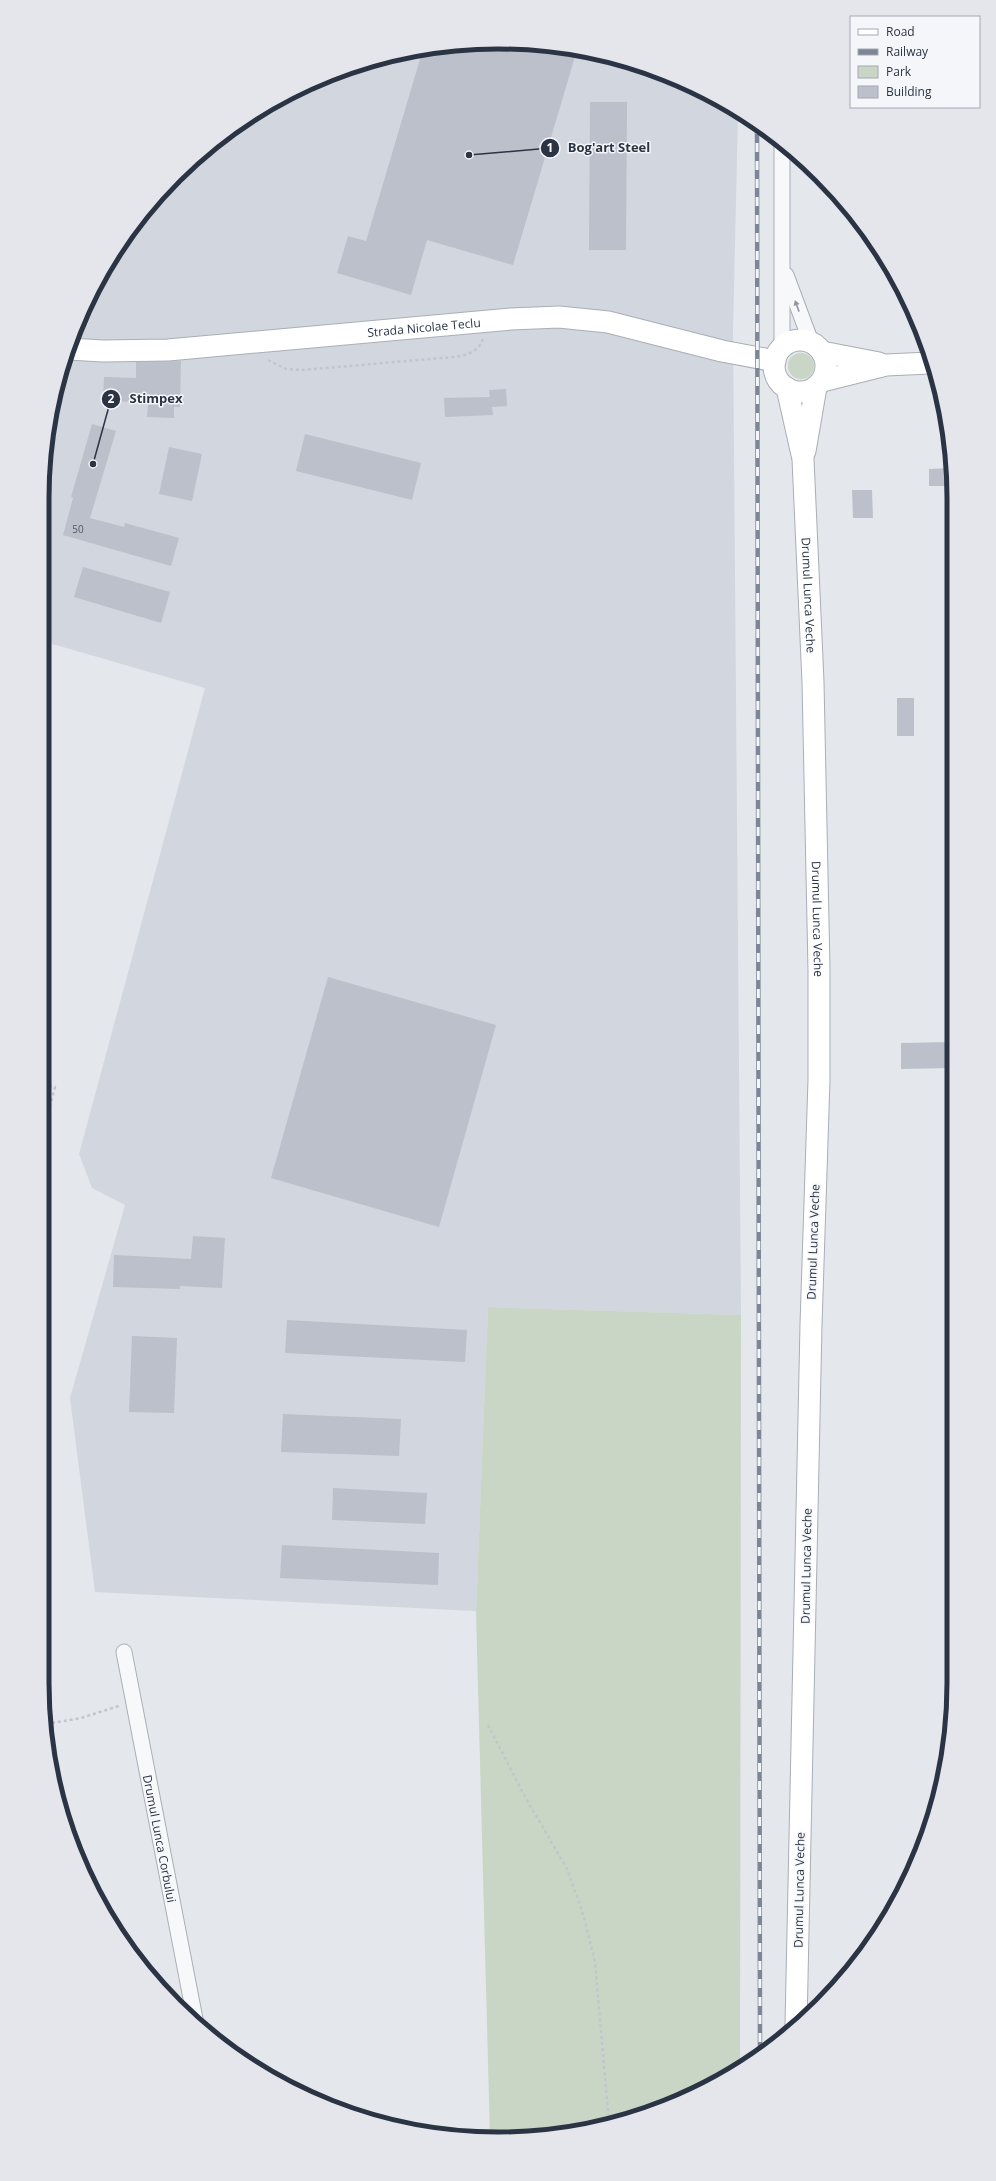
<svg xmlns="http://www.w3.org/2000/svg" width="996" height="2181" viewBox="0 0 996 2181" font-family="'Open Sans',sans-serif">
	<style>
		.built { fill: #d2d6de }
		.green { fill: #c9d6c5 }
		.building { fill: #bbc0ca }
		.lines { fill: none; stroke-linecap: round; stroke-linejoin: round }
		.street-casing { stroke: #a9aeb7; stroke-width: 17 }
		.secondary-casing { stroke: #a9aeb7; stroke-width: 23 }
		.path { stroke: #c2c5cb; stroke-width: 2.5; stroke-dasharray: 3 3; stroke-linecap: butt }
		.street { stroke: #f7f8fa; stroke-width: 15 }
		.secondary { stroke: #fff; stroke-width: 21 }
		.rail-casing { stroke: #7d8696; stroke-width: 4.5 }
		.rail { stroke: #f4f6f9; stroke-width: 3; stroke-dasharray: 9; stroke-linecap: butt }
		.oneway { fill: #9196a0 }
		.labels { text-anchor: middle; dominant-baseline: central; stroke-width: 3; stroke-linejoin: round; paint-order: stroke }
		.number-label { font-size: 10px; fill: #4f5766 }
		.street-label { font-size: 12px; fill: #2b3445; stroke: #f4f6f9 }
		.rim { fill: none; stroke: #2b3445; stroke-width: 5 }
		.leader { fill: none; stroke: #2b3445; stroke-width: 1.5 }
		.callout-dot { fill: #2b3445; stroke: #f4f6f9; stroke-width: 1.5 }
		.mark-label { font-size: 12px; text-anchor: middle; font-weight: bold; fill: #fff }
		.callout-label { font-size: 13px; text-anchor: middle; font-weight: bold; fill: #2b3445; stroke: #f4f6f9; stroke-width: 3; stroke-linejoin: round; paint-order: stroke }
	</style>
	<rect width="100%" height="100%" fill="#e4e7ec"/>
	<path class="built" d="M498 42 587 51 672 77 738 114 733 330 741 1315 488 1307 476 1611 95 1592 70 1398 125 1205 92 1188 79 1154 205 688 42 641V498L51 409 77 324 119 245 175 176 244 119 323 77 409 51Z"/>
	<g class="green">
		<circle cx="801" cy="366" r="13"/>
		<path d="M488 1307 741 1315 740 2069C690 2102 618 2125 558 2135 539 2138 518 2138 498 2139L490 2138 476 1611Z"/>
	</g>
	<g class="building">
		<path d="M498 42 577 50 513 265 427 240 411 295 337 273 348 236 366 241 423 49Z"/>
		<path d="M590 102H627L626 250H589Z"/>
		<path d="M181 361 180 407H174V418L147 417 148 405H140V402L103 401 104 377 136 378V362Z"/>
		<path d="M506 389 507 406 492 407 493 415 445 417 444 398 490 397 489 390Z"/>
		<path d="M92 424 116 431 90 518 124 527 125 523 179 538 171 566 63 535 73 498 71 497Z"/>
		<path d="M305 434 421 463 412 500 296 471Z"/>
		<path d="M169 447 202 454 192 501 159 494Z"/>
		<path d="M950 468V486H929V469Z"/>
		<path d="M852 490H872L873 518H853Z"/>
		<path d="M83 567 170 592 161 623 74 597Z"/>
		<rect x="897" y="698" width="17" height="38"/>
		<path d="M328 977 496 1025 439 1227 271 1178Z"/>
		<path d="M952 1042V1068L901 1069V1043Z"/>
		<path d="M193 1236 225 1238 222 1288 180 1286V1289L113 1287 114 1255 191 1259Z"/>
		<path d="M287 1320 467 1330 465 1362 285 1353Z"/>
		<path d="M132 1336 177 1338 174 1413 129 1412Z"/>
		<path d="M283 1414 401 1419 399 1456 281 1452Z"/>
		<path d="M333 1488 427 1493 425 1524 332 1520Z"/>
		<path d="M282 1545 439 1553 438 1585 280 1578Z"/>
	</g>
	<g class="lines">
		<g class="street-casing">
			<g id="street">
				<path d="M782 143V347"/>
				<path d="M786 275 811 342"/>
				<path id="s1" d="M124 1652 196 2024"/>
			</g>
		</g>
		<g class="secondary-casing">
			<g id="secondary">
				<circle cx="800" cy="366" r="26"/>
				<path id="s2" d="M69 349 103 351 168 350 511 319 559 317 608 322 722 351 775 361"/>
				<path d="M822 352 879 363"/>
				<path d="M822 381 886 365 930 363"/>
				<path id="s3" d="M787 388 803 459 813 682 819 970V1080L811 1325 796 2025"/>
				<path d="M805 451 816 387"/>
			</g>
		</g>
		<g class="path">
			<path d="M268 360 286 369 301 370 455 357C467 355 478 352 483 339"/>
			<path d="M42 1136 55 1087 42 1083"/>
			<path d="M46 1724 81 1718 119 1706"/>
			<path d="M488 1725 524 1795 567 1869 583 1914 595 1962 609 2123"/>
		</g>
		<use href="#street" class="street"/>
		<use href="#secondary" class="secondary"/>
		<g class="rail-casing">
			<path id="rail" d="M757 125 760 2055"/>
		</g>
		<use href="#rail" class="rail"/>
	</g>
	<defs><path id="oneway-solid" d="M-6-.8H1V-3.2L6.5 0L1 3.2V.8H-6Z"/></defs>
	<use class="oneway" href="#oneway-solid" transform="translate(797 306) rotate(-110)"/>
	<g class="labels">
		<g class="number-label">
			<text x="78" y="529">50</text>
		</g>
		<g class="street-label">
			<text stroke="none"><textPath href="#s2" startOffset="356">Strada Nicolae Teclu</textPath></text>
			<text stroke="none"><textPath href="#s3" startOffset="209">Drumul Lunca Veche</textPath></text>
			<text stroke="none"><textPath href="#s3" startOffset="533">Drumul Lunca Veche</textPath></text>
			<text transform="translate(813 1242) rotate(-88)">Drumul Lunca Veche</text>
			<text transform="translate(806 1566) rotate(-89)">Drumul Lunca Veche</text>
			<text stroke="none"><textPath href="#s1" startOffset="190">Drumul Lunca Corbului</textPath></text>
			<text transform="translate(799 1890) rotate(-89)">Drumul Lunca Veche</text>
		</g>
	</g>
	<path d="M0 0H996V2181H0ZM498 49H498A449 449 0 0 1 947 498V1683A449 449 0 0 1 498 2132H498A449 449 0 0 1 49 1683V498A449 449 0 0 1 498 49Z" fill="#e4e6eb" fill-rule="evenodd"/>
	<path class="rim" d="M498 49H498A449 449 0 0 1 947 498V1683A449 449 0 0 1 498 2132H498A449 449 0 0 1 49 1683V498A449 449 0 0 1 498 49Z"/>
	<path class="leader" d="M469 155L550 148M93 464L111 399"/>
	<g class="callout-dot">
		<circle cx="469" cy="155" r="4"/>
		<circle cx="93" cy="464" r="4"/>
		<circle cx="550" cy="148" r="10"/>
		<circle cx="111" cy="399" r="10"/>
	</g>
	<g class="mark-label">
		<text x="550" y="152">1</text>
		<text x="111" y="403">2</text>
	</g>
	<g class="callout-label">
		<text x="609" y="152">Bog'art Steel</text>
		<text x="156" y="403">Stimpex</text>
	</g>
	<rect x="850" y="16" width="130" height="92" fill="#f4f6f9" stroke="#a4a8b1"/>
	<rect x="858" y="29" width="20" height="6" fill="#ffffff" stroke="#a4a8b1"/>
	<text x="886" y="36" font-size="12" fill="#2b3445">Road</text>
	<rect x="858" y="49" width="20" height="6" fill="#7d8696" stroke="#a4a8b1"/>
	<text x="886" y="56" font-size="12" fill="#2b3445">Railway</text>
	<rect x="858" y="66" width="20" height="12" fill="#c9d6c5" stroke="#a4a8b1"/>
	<text x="886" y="76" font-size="12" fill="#2b3445">Park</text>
	<rect x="858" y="86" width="20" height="12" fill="#bbc0ca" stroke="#a4a8b1"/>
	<text x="886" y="96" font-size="12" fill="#2b3445">Building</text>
</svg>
